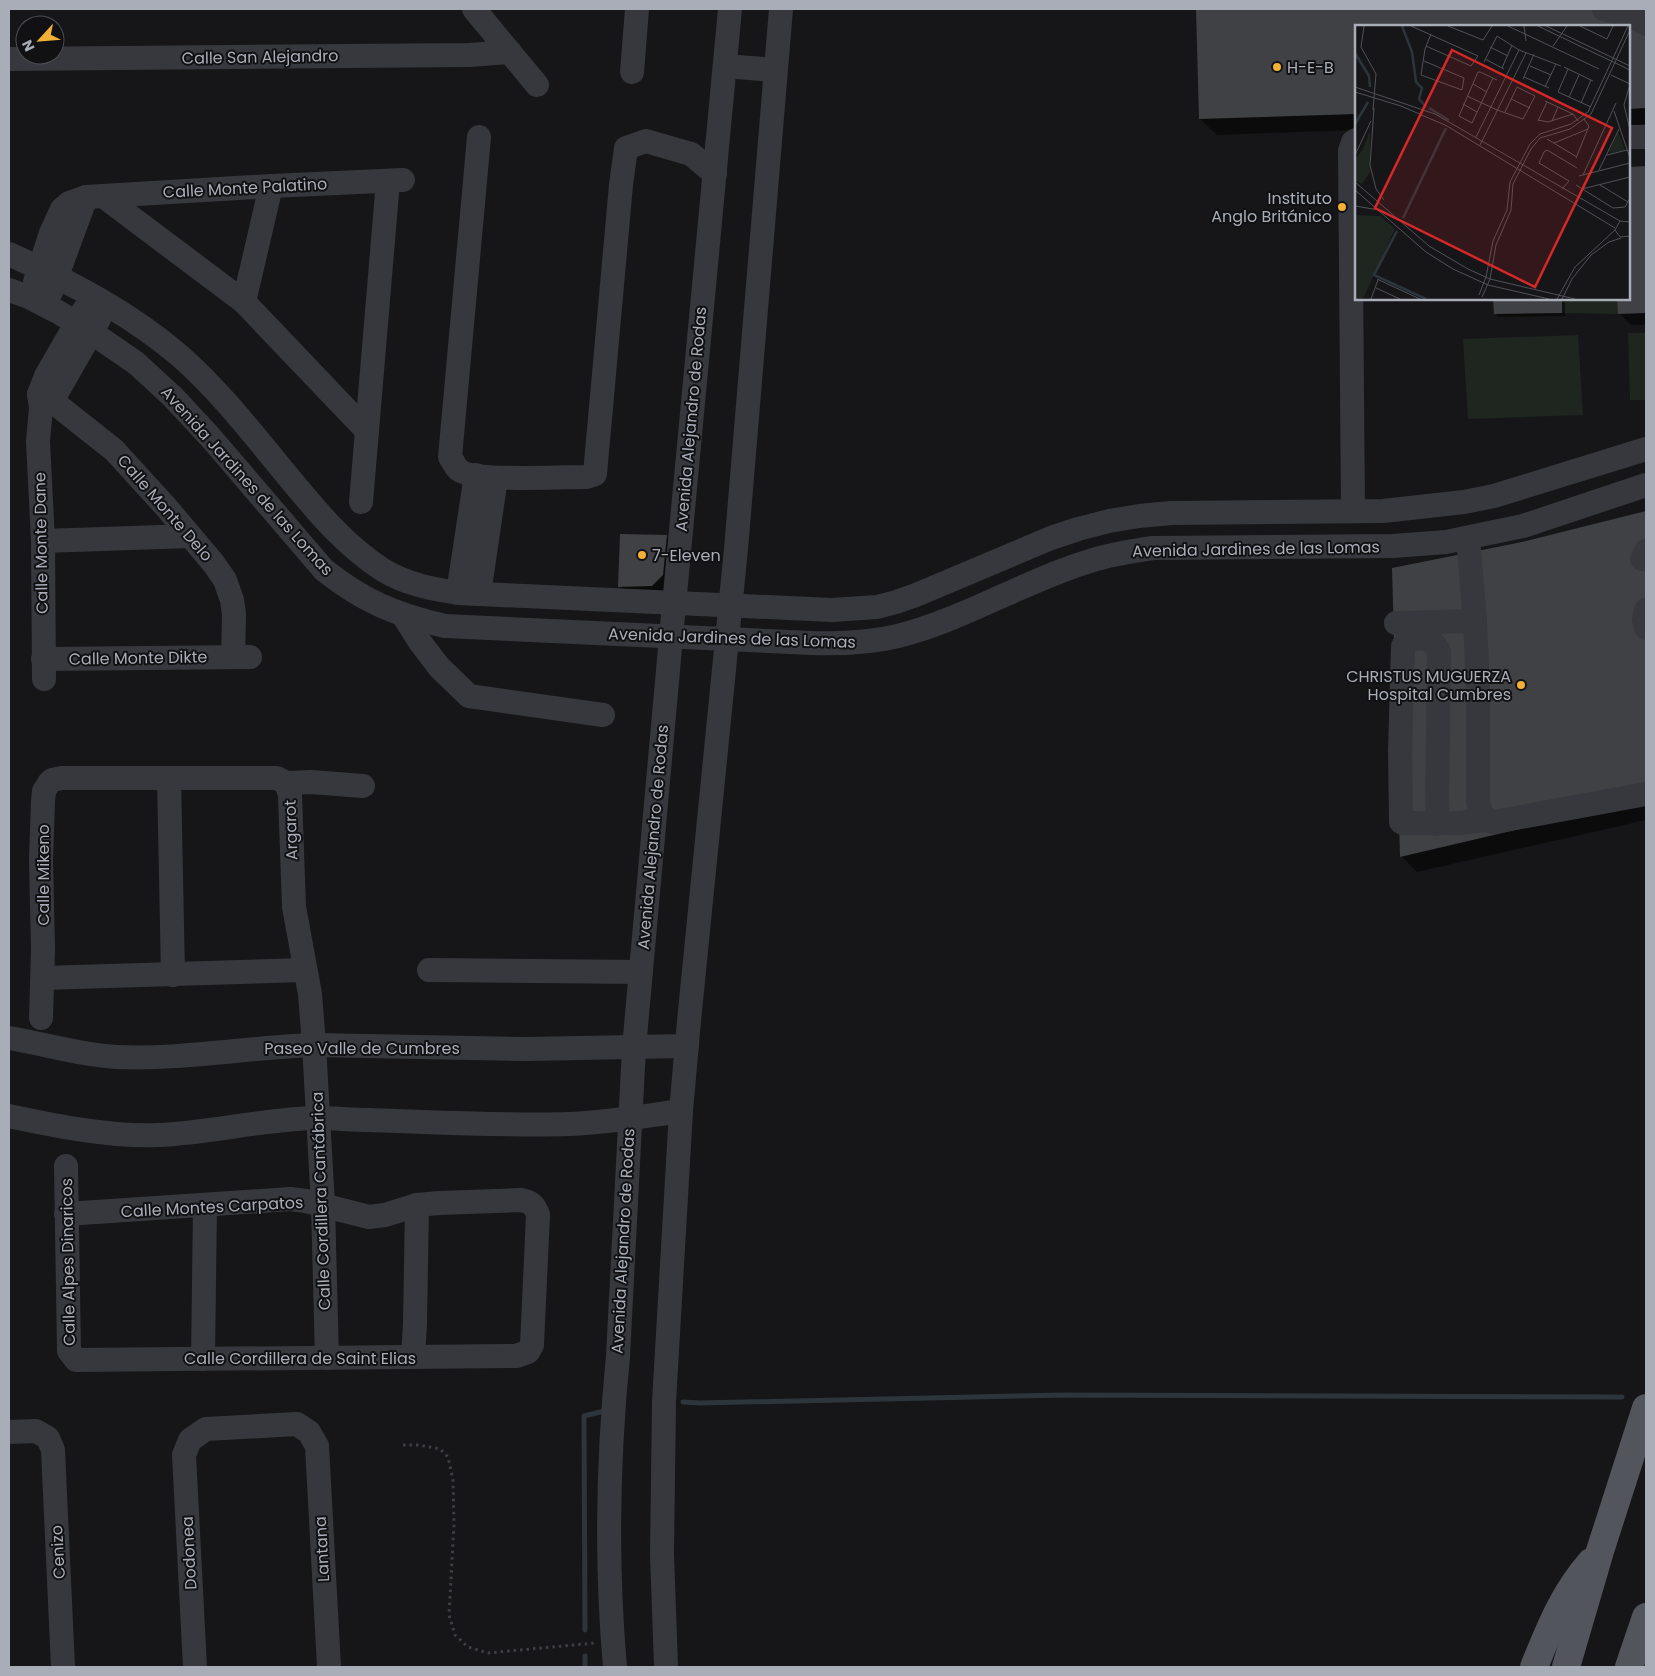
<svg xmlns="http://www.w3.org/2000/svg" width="1655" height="1676" viewBox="0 0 1655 1676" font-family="Poppins,sans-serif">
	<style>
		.green { fill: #1e261f }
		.shadow { fill: #0007 }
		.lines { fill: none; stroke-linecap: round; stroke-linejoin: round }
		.stream { stroke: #2c353c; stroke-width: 5 }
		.building { fill: #404145 }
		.path { stroke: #3d3f44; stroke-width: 3; stroke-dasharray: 2.5 4; stroke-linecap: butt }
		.minor { stroke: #37383d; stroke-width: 24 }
		.major { stroke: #53555c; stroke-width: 28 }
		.poi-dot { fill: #f2b134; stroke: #111113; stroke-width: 2 }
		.labels { text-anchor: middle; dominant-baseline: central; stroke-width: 4; stroke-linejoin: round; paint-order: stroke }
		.street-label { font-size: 16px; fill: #a8adb8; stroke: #111113 }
		.poi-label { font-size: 16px; fill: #a8adb8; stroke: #111113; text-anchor: start }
		.inset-river { fill: none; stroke: #2c353c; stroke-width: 2.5 }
		.inset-road { fill: none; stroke: #505258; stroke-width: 1 }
		.view { fill: #d62828; fill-opacity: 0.15; stroke: #d62828; stroke-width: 2.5 }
		.inset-edge { fill: none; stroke: #a8adb8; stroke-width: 2.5 }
	</style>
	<rect width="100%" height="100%" fill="#161618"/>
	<g class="green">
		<path d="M1562 299H1617L1618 314 1562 313Z"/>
		<path d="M1628 333H1646V400H1630Z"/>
		<path d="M1578 335 1583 415 1468 419 1463 339Z"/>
	</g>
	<g class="shadow">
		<path d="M1198 9H1646V124L1629 125V26H1356V130L1217 135 1200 119Z"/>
		<path d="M1629 168H1646V325H1631L1619 313V299H1629Z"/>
		<path d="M1494 299H1565V316L1498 317 1495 313Z"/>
		<path d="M1646 512V820L1417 872 1401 856 1522 543Z"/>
		<path d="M666 536 678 548 664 597 632 599 620 587Z"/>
	</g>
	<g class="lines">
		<g class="stream">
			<path d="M683 1402 700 1403 1065 1395 1622 1397"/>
			<path d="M585 1630 584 1416 604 1411"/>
			<path d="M585 1656V1667"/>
		</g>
	</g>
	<g class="building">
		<path d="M1196 9H1646V108L1629 109V26H1356V114L1199 119Z"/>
		<path d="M1646 166V313L1618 314 1617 299H1629V167Z"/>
		<path d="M1493 299H1562V313L1494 314Z"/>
		<path d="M1646 511V802L1609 808 1400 857 1392 568 1522 542Z"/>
		<path d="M620 534 667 535 663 575 652 586 618 587Z"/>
	</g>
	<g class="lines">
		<path class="path" d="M403 1445H419L440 1449 448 1457 453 1480 454 1524 449 1615 455 1635 468 1647 488 1653 595 1643"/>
		<g class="minor">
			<path d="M474 9 537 85"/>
			<path d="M1604 9 1629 16 1646 24"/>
			<path d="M9 59 469 55 510 52"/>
			<path d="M725 66 775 70"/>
			<path d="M632 72 637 9"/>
			<path d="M479 137 450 457C453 461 455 467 459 470 473 482 564 477 586 477L595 474 621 185 626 148 646 141 691 154 715 174"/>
			<path d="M1629 137H1646"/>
			<path d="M103 196 244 302 367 431"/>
			<path d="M9 254C69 281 130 313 180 356 222 393 256 438 291 480 318 513 346 546 383 570 406 584 432 589 458 593L832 610 877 607 896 602 916 595 1051 538 1078 529 1109 521 1139 516 1171 513 1383 511 1464 502 1494 496 1646 449"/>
			<path d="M35 282 51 233 62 209 69 203 86 197 271 186 403 180"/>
			<path d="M9 290 29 297 58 312 91 332 136 363 173 397 211 438 324 570C363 601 396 615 445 626L811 643C840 644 869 643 898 636 965 619 1024 581 1090 561 1111 554 1132 551 1153 548L1393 546 1446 542 1523 526 1646 485"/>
			<path d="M51 292 86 197"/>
			<path d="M244 302 271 186"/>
			<path d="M39 394 52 401 114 450 166 507 214 564 225 580 232 600 234 614 233 657"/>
			<path d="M41 408 52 401 99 319"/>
			<path d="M361 502 388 181"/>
			<path d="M1353 511 1350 151 1353 142 1356 140"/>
			<path d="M1468 538 1475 621 1478 689V801C1480 811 1482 819 1494 822L1646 794"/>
			<path d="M43 541 190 536"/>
			<path d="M1642 559 1646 551"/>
			<path d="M458 593 476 475"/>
			<path d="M479 594 496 478"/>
			<path d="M1646 610 1644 620 1646 628"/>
			<path d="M403 615 420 642 439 667 469 696 603 715"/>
			<path d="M1396 623 1475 621"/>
			<path d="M43 659 250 657"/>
			<path d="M44 679 43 541 38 441 41 408 39 394 46 376 84 310"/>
			<path d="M169 778 173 975"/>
			<path d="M286 783 311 782 363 786"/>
			<path d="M1437 824 1439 652C1434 637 1413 633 1403 646L1400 751 1401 822 1404 823H1458L1488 820"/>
			<path d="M429 970 641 972"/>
			<path d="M43 978 305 970"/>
			<path d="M41 1018 43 949 41 860 43 801 44 791 49 783 52 780 62 778H277L286 783 290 795 294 907 310 994 314 1045 323 1205 327 1358"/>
			<path d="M9 1038C45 1044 81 1055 117 1057 183 1060 249 1047 314 1045L526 1049 687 1046"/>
			<path d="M9 1116C57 1126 109 1137 158 1135 211 1133 263 1119 316 1118 334 1118 351 1120 369 1120 435 1122 502 1126 569 1124 607 1123 644 1116 681 1111"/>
			<path d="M66 1166 69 1351 76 1360 516 1356 528 1352 532 1345 538 1215C535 1205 531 1202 521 1200L439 1203 417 1205 385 1215 369 1217 306 1201 290 1199 66 1214"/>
			<path d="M413 1357 415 1324 417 1205"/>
			<path d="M203 1359 205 1205"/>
			<path d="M9 1432 36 1431 48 1438 53 1450 63 1667"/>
			<path d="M195 1667 184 1455 190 1440 206 1429 297 1424 309 1432 317 1446 329 1667"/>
			<path d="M615 1667C606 1566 608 1457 618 1356L634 1048 671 637 730 9"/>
			<path d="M666 1667 662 1554 664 1402 681 1111 689 1021 736 549 781 9"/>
		</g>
		<g class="major">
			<path d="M1534 1667C1550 1628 1563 1594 1591 1562"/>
			<path d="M1566 1667 1600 1551 1646 1408"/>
			<path d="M1629 1667 1646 1617"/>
		</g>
	</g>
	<g class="poi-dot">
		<circle cx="1277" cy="67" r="5"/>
		<circle cx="1342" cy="207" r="5"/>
		<circle cx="642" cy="555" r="5"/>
		<circle cx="1521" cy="685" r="5"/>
	</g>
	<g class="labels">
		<g class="street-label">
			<text transform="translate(260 57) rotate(-1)">Calle San Alejandro</text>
			<text transform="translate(245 188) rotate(-3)">Calle Monte Palatino</text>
			<text transform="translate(691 419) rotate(-85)">Avenida Alejandro de Rodas</text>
			<text transform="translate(247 481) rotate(48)">Avenida Jardines de las Lomas</text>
			<text transform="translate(165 508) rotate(49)">Calle Monte Delo</text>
			<text transform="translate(41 543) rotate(-91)">Calle Monte Dane</text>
			<text transform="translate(1256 549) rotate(-1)">Avenida Jardines de las Lomas</text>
			<text transform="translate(732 638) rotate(2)">Avenida Jardines de las Lomas</text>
			<text transform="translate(138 658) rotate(-1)">Calle Monte Dikte</text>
			<text transform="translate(291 830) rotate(-92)">Argarot</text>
			<text transform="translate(653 837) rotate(-85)">Avenida Alejandro de Rodas</text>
			<text transform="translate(43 875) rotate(-90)">Calle Mikeno</text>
			<text x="362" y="1048">Paseo Valle de Cumbres</text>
			<text transform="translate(321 1201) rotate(-92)">Calle Cordillera Cantábrica</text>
			<text transform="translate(212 1207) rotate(-3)">Calle Montes Carpatos</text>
			<text transform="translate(623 1241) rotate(-87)">Avenida Alejandro de Rodas</text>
			<text transform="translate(68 1262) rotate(-91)">Calle Alpes Dinaricos</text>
			<text x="300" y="1358">Calle Cordillera de Saint Elias</text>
			<text transform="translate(322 1549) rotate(-93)">Lantana</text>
			<text transform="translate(58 1552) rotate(-93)">Cenizo</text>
			<text transform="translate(189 1553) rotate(-93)">Dodonea</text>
		</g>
		<g class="poi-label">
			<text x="1287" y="67">H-E-B</text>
			<text x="1332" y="198" text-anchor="end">Instituto<tspan x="1332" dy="18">Anglo Británico</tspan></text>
			<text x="652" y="555">7-Eleven</text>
			<text x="1511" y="676" text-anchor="end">CHRISTUS MUGUERZA<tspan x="1511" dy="18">Hospital Cumbres</tspan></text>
		</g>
	</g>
	<g transform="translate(1355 25)">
		<rect width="275" height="275" fill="#161618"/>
		<path d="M15 106V147L7 159 0 155V135L8 124ZM0 190 25 191 40 204 8 274H0Z" fill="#1e261f"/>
		<path d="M263 107 270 125 256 128 254 127Z" fill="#1e261f"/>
		<path class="inset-river" d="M47 1 57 27 61 57 67 63 64 74 71 82M0 28 14 51 15 62M74 83 94 95M0 99 13 77M48 193 91 103M42 206 19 250 71 274"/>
		<path class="inset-road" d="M9 1 6 22 21 49 18 85M56 1 123 31 116 41 71 21M93 1 128 15 137 1M153 1 244 44M169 1 171 16M183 1 275 45M191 1 275 41M225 1 252 14 258 1M198 21 212 1M135 22 153 31M130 34 149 44M69 36 109 53 107 65 66 50 70 24 76 9M129 37 142 11 164 25 206 41M175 41 196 50M209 42 238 56M147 43 157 20M213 44 203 67 236 82M256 50 275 59 269 80 275 105M169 52 194 63M138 53 117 98 104 91 123 47H125L142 55M168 54 179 29M118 59 132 67M0 62 80 89 265 196M190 62 201 39M0 67 46 81 92 101 260 203M275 67V92M112 71 142 85 168 94 180 71 162 62 150 87M214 72 224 50M156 74 175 83M190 76 218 89 223 96M226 78 236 55M108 79 122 87M19 83 15 140 21 164 29 175M259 86 275 133M183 95 193 97 218 89M183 96 192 77M197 96 203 82M121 112 164 25M192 114 222 132M199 118 233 104M125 120 171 28M0 130 16 96M252 130 272 125M221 133 234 101 229 94M244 145 264 104M228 150 261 78M224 151 275 138M0 157 74 221 113 244 135 254 220 274M221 160 258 183 270 182 275 173M245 160 273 177M207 164 214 156 184 138 189 127 192 125 222 143M227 164 275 152M0 165 71 227 98 244 133 260 194 274M0 181 24 185M275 197 265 196 260 205 265 212 275 211M22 254 65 274M21 263 45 274M124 270 131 252 138 216 152 185 155 157 175 119 185 109 216 99 233 87 273 1M127 272 135 254 141 220 156 185 158 159 176 124 185 113 215 104 236 89 275 5M16 274 23 255M202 274 220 242 260 205M207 274 217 254 236 230 254 217 266 213"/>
		<path class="view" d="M97 25 257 103 180 262 20 183Z"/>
		<rect width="275" height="275" class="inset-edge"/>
	</g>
	<rect width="1655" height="1676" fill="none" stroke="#a8adb8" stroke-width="20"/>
	<g transform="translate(40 40) rotate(244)"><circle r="24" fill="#111113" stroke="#4d4f55"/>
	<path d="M0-4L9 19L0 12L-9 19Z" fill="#f2b134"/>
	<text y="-8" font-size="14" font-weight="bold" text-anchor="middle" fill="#a8adb8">N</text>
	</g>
</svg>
